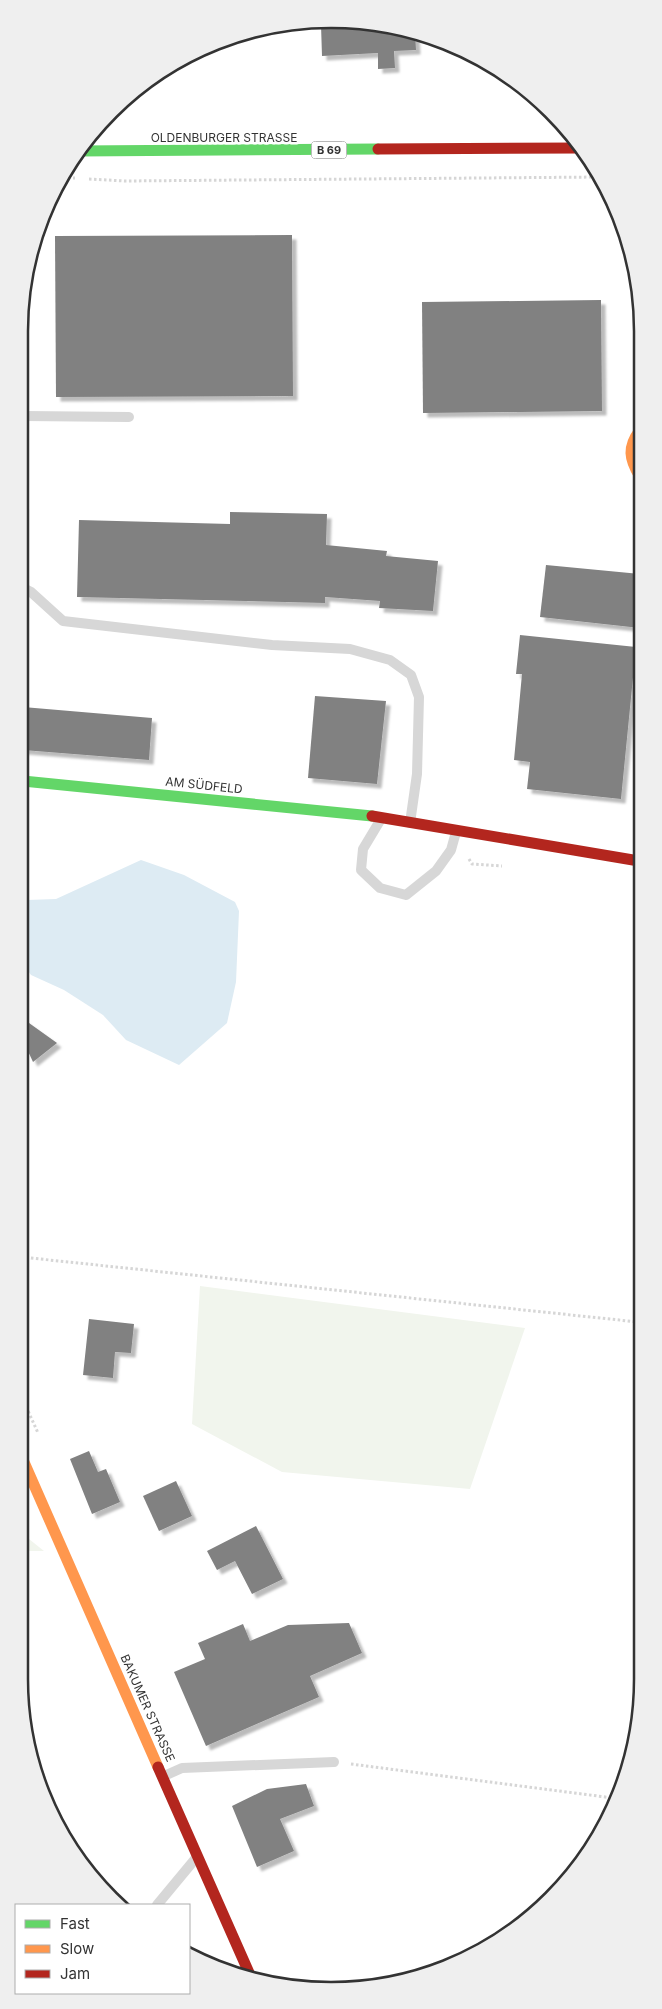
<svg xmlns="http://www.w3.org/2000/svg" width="662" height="2009" viewBox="0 0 662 2009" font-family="Inter,sans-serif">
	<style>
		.green { fill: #f1f5ed }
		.water { fill: #ddebf3 }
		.building { fill: #818181; filter: url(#shadow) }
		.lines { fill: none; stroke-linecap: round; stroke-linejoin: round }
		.path { stroke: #d6d6d6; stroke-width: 3; stroke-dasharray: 2.5 2.5; stroke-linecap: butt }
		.lane { stroke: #d7d7d7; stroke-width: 10 }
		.fast { stroke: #63d668; stroke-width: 11 }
		.slow { stroke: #ff974d; stroke-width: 11 }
		.jam { stroke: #b3261e; stroke-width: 11 }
		.labels { text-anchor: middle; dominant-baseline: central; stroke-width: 5; stroke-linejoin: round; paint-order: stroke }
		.shield { fill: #fff; stroke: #707070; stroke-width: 1 }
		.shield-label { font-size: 11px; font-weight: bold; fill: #333 }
		.street-label { font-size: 12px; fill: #333; stroke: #fff }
		.rim { fill: none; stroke: #333; stroke-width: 2.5 }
	</style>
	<defs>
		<filter id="shadow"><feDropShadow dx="4.5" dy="4.5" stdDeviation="1" flood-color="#0004"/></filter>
	</defs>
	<rect width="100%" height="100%" fill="#fff"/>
	<g class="green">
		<path d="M200 1286 525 1328 470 1489 282 1472 192 1424Z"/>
		<path d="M19 1531 44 1551H19Z"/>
	</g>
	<path class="water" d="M141 860 184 875 235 902 239 911 236 982 227 1023 179 1065 126 1040 103 1015 64 990 31 975 22 962V898L27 900 56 899Z"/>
	<g class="building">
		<path d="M321 25H392L415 33 416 50 394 51 395 68 378 69V53L322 56Z"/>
		<path d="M292 235 293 396 56 397 55 236Z"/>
		<path d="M601 300 602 411 423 413 422 302Z"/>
		<path d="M230 512 327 514 326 545 387 551 386 556 438 561 433 611 379 608 380 601 325 597V603L77 597 79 520 230 524Z"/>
		<path d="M546 565 640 574V628L540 617Z"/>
		<path d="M520 635 636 647 621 799 527 789 530 762 514 760 522 674H516Z"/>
		<path d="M315 696 386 701 377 784 308 778Z"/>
		<path d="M23 707 152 718 149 760 23 750Z"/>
		<path d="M22 1018 57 1043 33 1062 22 1038Z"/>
		<path d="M89 1319 134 1324 131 1353 115 1352 113 1378 83 1375Z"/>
		<path d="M89 1451 98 1472 106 1469 120 1502 92 1514 70 1459Z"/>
		<path d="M176 1481 192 1516 159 1531 143 1496Z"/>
		<path d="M256 1526 283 1579 252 1594 235 1561 217 1570 207 1551Z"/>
		<path d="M349 1623 362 1653 310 1676 319 1697 206 1746 174 1672 205 1659 198 1643 243 1624 250 1641 288 1625Z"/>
		<path d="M306 1784 314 1806 280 1819 294 1851 257 1867 232 1806 267 1789Z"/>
	</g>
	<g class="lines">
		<g class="path">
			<path d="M63 178H75"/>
			<path d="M89 179 125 181 600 177"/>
			<path d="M469 859 472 864 502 866"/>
			<path d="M21 1257 638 1322"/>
			<path d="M20 1393 38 1433"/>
			<path d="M351 1764 613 1798"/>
		</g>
		<g class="lane">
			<path d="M24 416 129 417"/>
			<path d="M23 588 31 592 63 621 272 645 350 649 390 660 411 675 419 697 417 774 410 823"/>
			<path d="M381 819 363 849 361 870 380 888 406 895 436 871 451 850 456 832"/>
			<path d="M164 1776 182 1768 334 1762"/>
			<path d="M157 1905 196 1858"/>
		</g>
		<g class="fast">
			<path d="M78 151 378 149"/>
			<path d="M23 781 372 816"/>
		</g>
		<g class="slow">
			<path d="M640 430C627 447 629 459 640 477"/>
			<path d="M20 1453 158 1767"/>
		</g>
		<g class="jam">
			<path d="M378 149 581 148"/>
			<path d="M372 816 639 861"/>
			<path d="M158 1767 250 1975"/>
		</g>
	</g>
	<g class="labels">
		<rect class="shield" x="311.5" y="141.5" width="35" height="17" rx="4"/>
		<g class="shield-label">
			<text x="329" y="150">B 69</text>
		</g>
		<g class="street-label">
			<text x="224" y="137">OLDENBURGER STRASSE</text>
			<text transform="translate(204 785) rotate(6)">AM SÜDFELD</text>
			<text transform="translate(148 1708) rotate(66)">BAKUMER STRASSE</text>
		</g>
	</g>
	<path d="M0 0H662V2009H0ZM331 28H331A303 303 0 0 1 634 331V1679A303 303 0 0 1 331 1982H331A303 303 0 0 1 28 1679V331A303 303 0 0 1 331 28Z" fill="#efefef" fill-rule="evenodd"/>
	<path class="rim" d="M331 28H331A303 303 0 0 1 634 331V1679A303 303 0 0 1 331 1982H331A303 303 0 0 1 28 1679V331A303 303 0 0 1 331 28Z"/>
	<rect x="15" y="1904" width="175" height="90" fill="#ffffff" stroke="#adadad"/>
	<rect x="25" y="1920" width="25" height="8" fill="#63d668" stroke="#adadad"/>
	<text x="60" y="1929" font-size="15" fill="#333333">Fast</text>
	<rect x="25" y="1945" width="25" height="8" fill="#ff974d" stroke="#adadad"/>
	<text x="60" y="1954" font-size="15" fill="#333333">Slow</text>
	<rect x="25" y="1970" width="25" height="8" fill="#b3261e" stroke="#adadad"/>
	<text x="60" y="1979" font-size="15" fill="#333333">Jam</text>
</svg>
